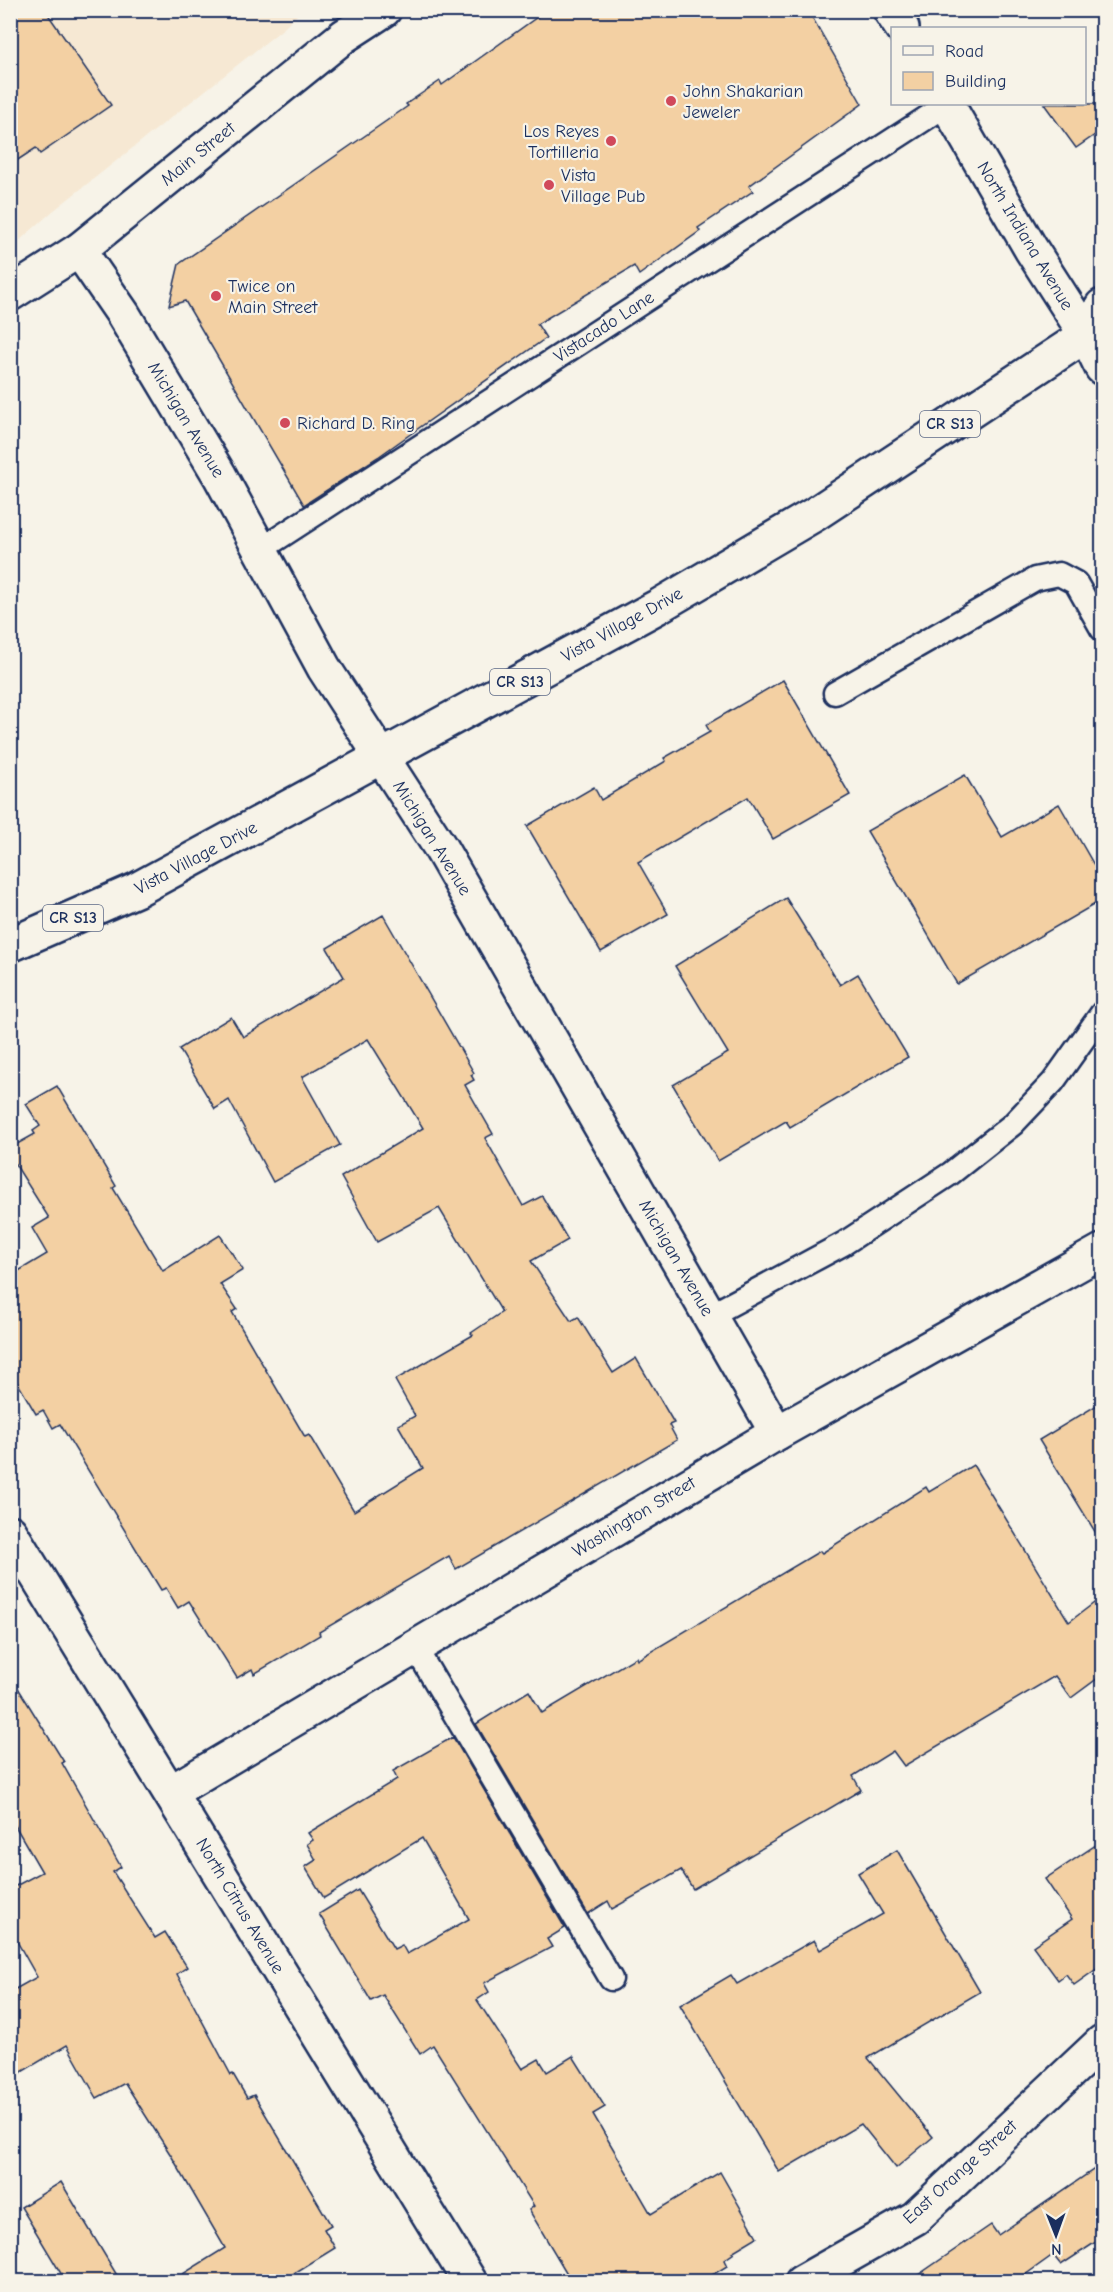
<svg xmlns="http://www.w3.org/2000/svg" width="1113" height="2292" viewBox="0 0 1113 2292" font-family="'Comic Neue',sans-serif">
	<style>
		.built { fill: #f6e8d3 }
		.building { fill: #f3d0a3; stroke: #1b2f5e; stroke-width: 1.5 }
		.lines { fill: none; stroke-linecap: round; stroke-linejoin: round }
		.service-casing { stroke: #1b2f5e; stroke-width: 27 }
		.minor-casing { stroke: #1b2f5e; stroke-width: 38 }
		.tertiary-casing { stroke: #1b2f5e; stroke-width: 38 }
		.secondary-casing { stroke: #1b2f5e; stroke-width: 38 }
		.primary-casing { stroke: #1b2f5e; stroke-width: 38 }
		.service { stroke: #f7f3e8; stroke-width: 22 }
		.minor { stroke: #f7f3e8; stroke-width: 33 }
		.tertiary { stroke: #f7f3e8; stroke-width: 33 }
		.secondary { stroke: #f7f3e8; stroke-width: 33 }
		.primary { stroke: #f7f3e8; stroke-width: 33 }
		.poi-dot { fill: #d1495b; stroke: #f7f3e8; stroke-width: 2 }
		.labels { text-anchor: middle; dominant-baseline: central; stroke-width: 4.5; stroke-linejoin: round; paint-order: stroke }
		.shield { fill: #f7f3e8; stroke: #5d6a87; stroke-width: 1.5 }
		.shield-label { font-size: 16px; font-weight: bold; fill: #1b2f5e }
		.poi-label { font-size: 18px; fill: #1b2f5e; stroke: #f7f3e8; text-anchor: start }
		.street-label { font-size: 18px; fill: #1b2f5e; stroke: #f7f3e8 }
	</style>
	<rect width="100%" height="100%" fill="#f7f3e8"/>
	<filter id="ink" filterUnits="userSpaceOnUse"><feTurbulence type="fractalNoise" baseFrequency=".0167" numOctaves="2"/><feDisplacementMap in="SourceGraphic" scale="12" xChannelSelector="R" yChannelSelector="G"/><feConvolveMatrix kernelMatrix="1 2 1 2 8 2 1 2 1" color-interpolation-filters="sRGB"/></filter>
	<g filter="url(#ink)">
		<path class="built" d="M11 11H301L284 28 53 211 11 248Z"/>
		<g class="building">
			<path d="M10 10H45L111 105 40 154 36 148 10 165Z"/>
			<path d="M547 10H808L862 104 749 186 753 191 698 228 700 231 639 275 634 266 537 324 546 338 378 457 304 505 185 301 169 306 179 264 408 106 406 104 440 81 442 85Z"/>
			<path d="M1044 104H1102V130L1076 148Z"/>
			<path d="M783 680 850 795 773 839 748 797 638 862 668 914 601 952 527 826 594 787 601 800 666 761 664 758 710 732 706 725Z"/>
			<path d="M965 775 1002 837 1059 804 1102 879V900L957 984 867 831Z"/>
			<path d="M786 898 840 985 858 974 908 1057 790 1127 786 1121 718 1161 673 1085 728 1053 675 966Z"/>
			<path d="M383 915 474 1073 471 1075 474 1080 465 1085 493 1134 485 1138 523 1206 542 1196 568 1240 531 1261 571 1321 578 1317 613 1373 636 1358 674 1423 669 1425 677 1440 456 1569 449 1556 319 1632 320 1635 254 1674 252 1669 237 1678 189 1601 178 1608 166 1588 161 1590 60 1424 53 1428 43 1410 36 1414 10 1370V1276L47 1254 32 1228 49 1218 10 1156V1148L35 1134 33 1131 40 1126 26 1104 57 1086 116 1186 113 1188 163 1271 220 1235 243 1270 220 1284 237 1309 232 1312 305 1437 309 1435 354 1511 423 1468 398 1425 415 1416 395 1380 473 1335 471 1333 502 1312 439 1208 377 1242 341 1177 423 1128 368 1039 302 1077 340 1145 273 1182 229 1100 215 1109 179 1049 231 1017 243 1037 344 977 327 948Z"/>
			<path d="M1102 1402V1543L1039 1440Z"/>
			<path d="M973 1465 1069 1622 1102 1597V1675L1071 1698 1055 1676 904 1766 893 1751 853 1776 861 1790 693 1889 681 1870 612 1909 608 1901 588 1914 476 1724 529 1691 542 1713 636 1657 637 1660 820 1551 822 1553 926 1487 929 1492Z"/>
			<path d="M10 1675 64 1762 62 1763 121 1867 113 1872 155 1938 165 1932 187 1967 177 1974 231 2075 233 2074 247 2098 254 2095 331 2225 324 2229 335 2248 280 2282H170L225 2248 172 2157 125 2083 97 2098 67 2045 10 2079V1992L37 1977 10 1929V1889L42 1872 10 1817Z"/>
			<path d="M453 1737 565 1928 547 1939 552 1947 484 1983 489 1992 477 2000 522 2069 539 2059 547 2072 573 2056 605 2107 593 2114 651 2214 720 2172 757 2237 732 2252 734 2253 724 2260 727 2266 701 2282H572L529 2210 534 2206 433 2045 420 2054 383 1995 371 2001 319 1914 358 1890 394 1949 402 1945 407 1954 469 1919 422 1838 324 1898 305 1867 316 1860 307 1844 313 1840 308 1833 397 1779 393 1771Z"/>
			<path d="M1102 1841V1965L1074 1985 1066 1974 1058 1980 1033 1946 1072 1919 1045 1879Z"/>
			<path d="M897 1850 980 1992 868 2058 933 2137 896 2168 861 2124 779 2172 680 2005 731 1975 737 1984 814 1940 820 1950 883 1914 858 1873Z"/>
			<path d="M1102 2164V2238L1061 2265 1053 2255 1015 2282H908L991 2225 998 2235Z"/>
			<path d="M61 2182 121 2282H66L21 2207Z"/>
		</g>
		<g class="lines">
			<g class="service-casing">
				<g id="service">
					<path d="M260 550 948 104"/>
					<path d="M835 693 1035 579 1059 574 1076 583 1102 629"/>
					<path d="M709 1316 843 1244 950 1174 1013 1124 1053 1082 1102 1013"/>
					<path d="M415 1647 611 1979"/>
				</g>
			</g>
			<g class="minor-casing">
				<path id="minor" d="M802 2282 915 2218 1102 2042"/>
			</g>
			<g class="tertiary-casing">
				<g id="tertiary">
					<path d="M890 10 902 28"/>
					<path d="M947 104 1031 249 1086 335 1102 368"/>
					<path d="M79 250 123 314 220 476 324 668 440 847 777 1433"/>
					<path d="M10 1532 470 2282"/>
					<path d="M171 1792 777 1433 1102 1251"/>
				</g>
			</g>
			<g class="secondary-casing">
				<path id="secondary" d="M10 294 79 250 344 36 384 10"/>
			</g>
			<g class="primary-casing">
				<path id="primary" d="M10 945 136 890 657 607 815 514 1086 335 1102 306"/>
			</g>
			<use href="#service" class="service"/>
			<use href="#minor" class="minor"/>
			<use href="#tertiary" class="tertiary"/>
			<use href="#secondary" class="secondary"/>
			<use href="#primary" class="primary"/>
		</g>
	</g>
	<g class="poi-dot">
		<circle cx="671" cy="101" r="6"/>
		<circle cx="611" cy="141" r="6"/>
		<circle cx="549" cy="185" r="6"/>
		<circle cx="216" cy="296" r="6"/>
		<circle cx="285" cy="423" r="6"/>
	</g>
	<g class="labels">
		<g class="shield">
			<rect x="920" y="411" width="60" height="26" rx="4.5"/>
			<rect x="490" y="669" width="60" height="26" rx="4.5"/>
			<rect x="43" y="905" width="60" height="26" rx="4.5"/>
		</g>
		<g class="shield-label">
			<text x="950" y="424">CR S13</text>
			<text x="520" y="682">CR S13</text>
			<text x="73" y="918">CR S13</text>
		</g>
		<g class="poi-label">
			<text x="683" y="91">John Shakarian<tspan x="683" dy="21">Jeweler</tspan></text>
			<text x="599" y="131" text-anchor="end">Los Reyes<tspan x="599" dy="21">Tortilleria</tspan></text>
			<text x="561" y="175">Vista<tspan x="561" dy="21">Village Pub</tspan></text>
			<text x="228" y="286">Twice on<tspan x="228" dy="21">Main Street</tspan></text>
			<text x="297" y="423">Richard D. Ring</text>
		</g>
		<g class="street-label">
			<text transform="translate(198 154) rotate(-39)">Main Street</text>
			<text transform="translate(1025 236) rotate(59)">North Indiana Avenue</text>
			<text transform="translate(604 327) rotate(-33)">Vistacado Lane</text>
			<text transform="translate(186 420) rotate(59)">Michigan Avenue</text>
			<text transform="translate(622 625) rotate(-29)">Vista Village Drive</text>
			<text transform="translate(432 838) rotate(58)">Michigan Avenue</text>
			<text transform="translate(196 858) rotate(-28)">Vista Village Drive</text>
			<text transform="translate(676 1258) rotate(60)">Michigan Avenue</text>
			<text transform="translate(634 1517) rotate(-31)">Washington Street</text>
			<text transform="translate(240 1906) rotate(59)">North Citrus Avenue</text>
			<text transform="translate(960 2172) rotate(-42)">East Orange Street</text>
		</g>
	</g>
	<rect width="1113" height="2292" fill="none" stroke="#f7f3e8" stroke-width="36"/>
	<rect x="18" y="18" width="1077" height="2256" fill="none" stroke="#1b2f5e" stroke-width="2" filter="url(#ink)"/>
	<rect x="891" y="27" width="195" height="78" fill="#f7f3e8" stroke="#9fa5b1" stroke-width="1.5"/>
	<rect x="903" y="46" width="30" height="9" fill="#f7f3e8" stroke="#9fa5b1" stroke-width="1.5"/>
	<text x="945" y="57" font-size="18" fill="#1b2f5e">Road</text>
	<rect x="903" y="72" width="30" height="18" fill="#f3d0a3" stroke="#9fa5b1" stroke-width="1.5"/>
	<text x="945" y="87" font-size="18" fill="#1b2f5e">Building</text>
	<g transform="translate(1056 2235) rotate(179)" stroke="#f7f3e8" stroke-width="4.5" paint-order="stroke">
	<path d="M0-4.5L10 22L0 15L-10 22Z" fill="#1b2f5e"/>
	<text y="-9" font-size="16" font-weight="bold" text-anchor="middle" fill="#1b2f5e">N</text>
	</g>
</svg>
